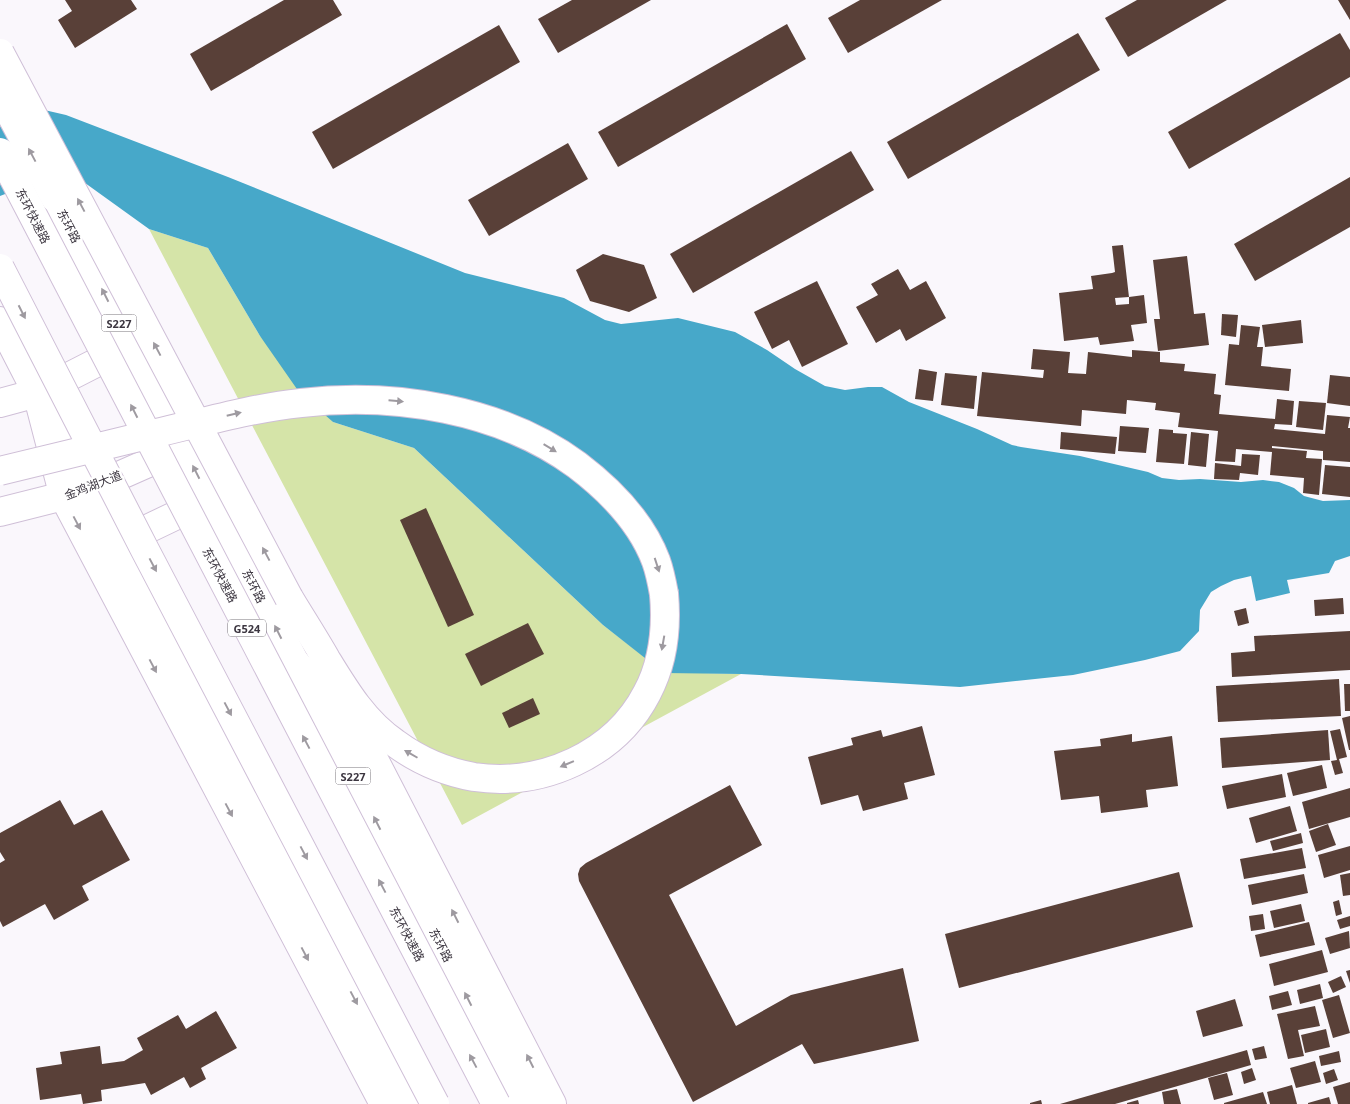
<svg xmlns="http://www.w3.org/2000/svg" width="1350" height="1104" viewBox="0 0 1350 1104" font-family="'Open Sans','Noto Sans SC',sans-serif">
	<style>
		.green { fill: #d5e4a8 }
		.water { fill: #47a8c9 }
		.building { fill: #594038 }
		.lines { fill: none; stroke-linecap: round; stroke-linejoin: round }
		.primary-casing { stroke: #cfbfd7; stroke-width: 30 }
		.trunk-casing { stroke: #cfbfd7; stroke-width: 30 }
		.primary { stroke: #fff; stroke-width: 28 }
		.trunk { stroke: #fff; stroke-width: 28 }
		.primary-bridge-casing { stroke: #cfbfd7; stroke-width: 30; stroke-linecap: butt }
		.trunk-bridge-casing { stroke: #cfbfd7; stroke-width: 30; stroke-linecap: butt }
		.primary-bridge { stroke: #fff; stroke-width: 28 }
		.trunk-bridge { stroke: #fff; stroke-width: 28 }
		.oneway { fill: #9e9aa0 }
		.labels { text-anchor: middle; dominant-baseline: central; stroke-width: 5; stroke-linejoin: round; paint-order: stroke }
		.shield { fill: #fff; stroke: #767279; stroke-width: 1 }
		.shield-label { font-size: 11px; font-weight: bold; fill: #3c3640 }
		.street-label { font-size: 12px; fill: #3c3640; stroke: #fff }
	</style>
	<rect width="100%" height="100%" fill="#faf7fc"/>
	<path class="green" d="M149 229 208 248 260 336 333 422 414 448 603 625 664 672 741 674 462 825Z"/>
	<path class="water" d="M27 106 66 115 228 177 465 273 564 298 605 320 621 324 678 318 735 332 767 350 795 369 825 386 845 390 868 387H882L909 402 977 429 1012 445 1021 447 1080 456 1135 469 1148 472 1162 478 1179 480 1200 479 1241 482 1263 480 1279 482 1294 488 1304 496 1323 501 1350 500V556L1335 561 1329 573 1287 580 1290 593 1256 601 1251 576 1234 580 1221 586 1211 592 1200 610 1199 631 1180 651 1145 660 1073 675 960 687 741 674 664 673 603 625 414 448 333 422 299 392 260 336 208 248 149 229 67 170 0 196V118Z"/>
	<g class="building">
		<path d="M65 0H131L137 9 75 48 58 20 72 11Z"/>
		<path d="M284 0H333L342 15 211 91 190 54Z"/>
		<path d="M572 0H651L558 53 538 19Z"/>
		<path d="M860 0H942L848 53 828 18Z"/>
		<path d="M1137 0H1227L1128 57 1105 18Z"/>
		<path d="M1338 0H1350V20Z"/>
		<path d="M787 24 806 59 618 167 598 132Z"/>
		<path d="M499 25 520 62 333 169 312 132Z"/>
		<path d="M1078 33 1100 70 908 179 887 142Z"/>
		<path d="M1340 33 1350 50V77L1189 169 1168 132Z"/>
		<path d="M568 143 588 179 489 236 468 200Z"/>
		<path d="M851 151 874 190 693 293 670 254Z"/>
		<path d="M1350 177V227L1255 281 1234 244Z"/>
		<path d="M1123 245 1129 297 1115 298 1116 305 1129 304V297L1144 295 1147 323 1131 325 1134 341 1100 345 1098 337 1064 341 1059 293 1093 289 1091 276 1112 273 1115 272 1112 246Z"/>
		<path d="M603 254 644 265 657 298 629 312 590 301 576 270Z"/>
		<path d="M1187 256 1194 314 1205 313 1209 345 1158 351 1154 319H1160L1153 260Z"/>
		<path d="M898 269 910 290 926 281 946 318 906 341 900 329 876 343 856 307 878 295 871 284Z"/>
		<path d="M817 281 848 344 802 367 789 340 772 349 754 312Z"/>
		<path d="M1222 314 1238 315 1236 337 1221 335Z"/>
		<path d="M1301 320 1303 343 1265 347 1262 325Z"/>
		<path d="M1241 325 1260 327 1257 347H1263L1261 366 1291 369 1289 391 1225 385 1229 344 1239 345Z"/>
		<path d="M1033 349 1070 352 1068 373 1086 374 1088 352 1132 357V350L1160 352V362L1185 364 1184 371 1216 374 1214 394 1221 395 1219 414 1275 419 1277 399 1294 401 1292 425 1275 424 1274 429 1325 434 1327 415 1350 417 1348 428H1350V462L1323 460V451L1272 446V448L1307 451 1306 458 1322 459 1319 495 1303 493 1304 478 1270 475 1272 452 1236 449 1235 462 1215 461 1218 431 1178 427 1180 413 1155 410 1156 403 1127 400 1126 414 1082 410 1081 426 977 416 982 372 1043 378 1044 370 1031 369Z"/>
		<path d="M919 369 937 372 933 401 915 399Z"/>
		<path d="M945 373 977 376 974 409 941 405Z"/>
		<path d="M1330 375 1350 377V406L1327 403Z"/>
		<path d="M1299 401 1326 403 1323 430 1296 427Z"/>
		<path d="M1120 426 1149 428 1146 453 1118 451Z"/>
		<path d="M1159 429 1173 430V433L1187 434 1184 464 1156 462Z"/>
		<path d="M1061 432 1117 437 1115 454 1060 449Z"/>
		<path d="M1191 432 1209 434 1206 467 1188 465Z"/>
		<path d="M1242 454 1260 455 1258 475 1240 473 1239 480 1214 479 1215 463 1241 466Z"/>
		<path d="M1325 465 1350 467V497L1322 494Z"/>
		<path d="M426 508 474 615 448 627 400 520Z"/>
		<path d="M1343 598 1344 614 1315 616 1314 600Z"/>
		<path d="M1246 608 1249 623 1238 626 1234 611Z"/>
		<path d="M528 623 544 654 481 686 465 654Z"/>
		<path d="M1350 631V670L1232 677 1231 653 1255 651 1254 636Z"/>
		<path d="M1339 679 1341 716 1218 722 1216 686Z"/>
		<path d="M1344 684H1350V711H1345Z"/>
		<path d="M533 698 540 714 509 728 502 713Z"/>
		<path d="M1350 716V750H1349L1342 718Z"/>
		<path d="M922 726 935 775 904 783 908 799 863 811 858 795 821 805 808 757 853 745 851 738 881 730 883 737Z"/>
		<path d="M1340 729 1347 757 1339 759 1343 773 1335 775 1331 761 1337 760 1330 731Z"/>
		<path d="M1328 730 1330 760 1222 768 1220 738Z"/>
		<path d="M1132 734V742L1172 736 1178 786 1146 790 1148 807 1101 813 1099 796 1061 800 1054 751 1101 746 1100 739Z"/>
		<path d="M1322 765 1327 788 1293 796 1287 773Z"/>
		<path d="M1282 774 1286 797 1227 809 1222 786Z"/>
		<path d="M730 785 762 845 669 895 736 1026 791 995 903 968 919 1041 814 1064 802 1044 693 1102 579 881 578 874 580 868 586 863Z"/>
		<path d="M1350 788V817L1309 829 1302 802Z"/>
		<path d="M60 800 74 825 102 810 130 860 82 886 89 900 54 920 45 904 3 927 0 921V863L5 860 0 852V833Z"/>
		<path d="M1290 806 1297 831 1256 843 1249 818Z"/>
		<path d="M1328 824 1336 845 1316 852 1309 831Z"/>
		<path d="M1301 833 1303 843 1273 851 1270 841Z"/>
		<path d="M1350 846V870L1324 878 1318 855Z"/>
		<path d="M1302 848 1306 868 1244 879 1240 859Z"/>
		<path d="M1179 872 1193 927 959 988 945 934Z"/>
		<path d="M1350 873V895L1343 896 1340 875Z"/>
		<path d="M1304 874 1308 893 1252 905 1248 885Z"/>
		<path d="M1339 900 1342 914 1336 916 1333 902Z"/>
		<path d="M1301 904 1305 921 1274 928 1270 911Z"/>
		<path d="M1263 914 1265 929 1251 931 1249 916Z"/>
		<path d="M1350 916V926L1340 929 1337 920Z"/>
		<path d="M1309 922 1315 945 1260 957 1255 935Z"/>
		<path d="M1349 931 1350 948 1330 954 1325 938Z"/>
		<path d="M1322 950 1328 972 1274 986 1269 964Z"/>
		<path d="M1350 970V983L1346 971Z"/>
		<path d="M1341 976 1346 987 1333 993 1328 982Z"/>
		<path d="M1320 984 1323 998 1300 1004 1297 990Z"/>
		<path d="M1288 991 1292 1005 1272 1010 1269 996Z"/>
		<path d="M1339 995 1350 1033 1333 1038 1322 1000Z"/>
		<path d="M1235 999 1243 1026 1203 1037 1196 1011Z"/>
		<path d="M1315 1006 1320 1026 1298 1030 1304 1056 1288 1059 1277 1014Z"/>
		<path d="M216 1011 237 1048 201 1068 206 1079 190 1088 184 1077 151 1095 145 1083 101 1090 102 1101 83 1104 81 1094 40 1100 36 1068 62 1064 60 1052 100 1046 102 1064 124 1061 143 1050 137 1038 178 1015 186 1029Z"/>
		<path d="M1326 1029 1330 1047 1305 1053 1301 1035Z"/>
		<path d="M1264 1046 1267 1058 1255 1060 1252 1049Z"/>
		<path d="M1247 1050 1251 1065 1115 1104H1060Z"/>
		<path d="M1339 1051 1341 1062 1321 1066 1319 1056Z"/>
		<path d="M1315 1061 1321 1082 1296 1088 1290 1068Z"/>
		<path d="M1252 1068 1256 1080 1244 1084 1241 1072Z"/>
		<path d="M1334 1069 1338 1080 1326 1084 1323 1073Z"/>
		<path d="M1227 1073 1233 1095 1214 1100 1208 1078Z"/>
		<path d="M1350 1082V1104H1338L1333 1087Z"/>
		<path d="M1292 1085 1297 1104H1270L1267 1092Z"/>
		<path d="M1177 1089 1181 1104H1164L1162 1092Z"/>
		<path d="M1263 1092 1267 1104H1224V1103Z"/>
		<path d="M1329 1097 1331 1104H1308V1103Z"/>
		<path d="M1041 1100 1042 1104H1030V1103Z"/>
		<path d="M1138 1100 1139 1104H1127V1103Z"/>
	</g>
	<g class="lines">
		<g class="primary-casing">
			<g id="primary">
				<path d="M55 198 523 1104"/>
				<path d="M0 321 87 490 409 1104"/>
				<path d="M0 403 37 393 127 347"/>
				<path d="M0 512 87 490 182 448"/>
				<path d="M116 544 208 500"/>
			</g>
		</g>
		<g class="trunk-casing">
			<g id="trunk">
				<path d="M37 393 64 497 384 1104"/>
				<path d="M289 598C301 618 314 638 326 659 345 690 364 722 395 743 418 760 446 772 474 777 542 787 615 755 647 693 663 663 667 628 664 594"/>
				<path d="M293 660 366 744 552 1104"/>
			</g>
		</g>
		<use href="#primary" class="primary"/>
		<use href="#trunk" class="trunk"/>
		<g class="primary-bridge-casing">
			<path id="primary-bridge" d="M1 96 55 198"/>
		</g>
		<g class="trunk-bridge-casing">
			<g id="trunk-bridge">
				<path d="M0 53 289 598"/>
				<path d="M0 152 496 1104"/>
				<path d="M0 268 145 550 435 1104"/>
				<path d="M0 471C52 458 104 446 156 433 204 422 252 408 301 403 394 392 501 409 577 465 610 490 641 521 656 561 660 572 662 583 664 594"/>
			</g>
		</g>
		<use href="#primary-bridge" class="primary-bridge"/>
		<use href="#trunk-bridge" class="trunk-bridge"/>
	</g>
	<defs><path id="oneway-solid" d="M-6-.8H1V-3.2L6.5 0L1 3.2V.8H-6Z" transform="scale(1.25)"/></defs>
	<g class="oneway">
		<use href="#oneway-solid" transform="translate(32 155) rotate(-118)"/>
		<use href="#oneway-solid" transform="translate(81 205) rotate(-118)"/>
		<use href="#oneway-solid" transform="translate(105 295) rotate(-117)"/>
		<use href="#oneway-solid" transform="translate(22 312) rotate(63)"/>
		<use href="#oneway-solid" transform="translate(157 349) rotate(-118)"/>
		<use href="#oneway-solid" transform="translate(396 401) rotate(5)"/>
		<use href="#oneway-solid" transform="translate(134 411) rotate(-117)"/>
		<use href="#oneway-solid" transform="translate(234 414) rotate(-13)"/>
		<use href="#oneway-solid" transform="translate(550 448) rotate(31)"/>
		<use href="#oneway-solid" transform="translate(196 472) rotate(-117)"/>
		<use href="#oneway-solid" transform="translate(77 523) rotate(62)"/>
		<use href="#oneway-solid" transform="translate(266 554) rotate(-118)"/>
		<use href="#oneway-solid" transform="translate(153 565) rotate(62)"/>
		<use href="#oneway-solid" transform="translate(657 565) rotate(72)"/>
		<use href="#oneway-solid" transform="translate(278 632) rotate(-117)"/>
		<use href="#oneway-solid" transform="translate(663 643) rotate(100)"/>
		<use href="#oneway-solid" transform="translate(153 666) rotate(62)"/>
		<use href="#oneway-solid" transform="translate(228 709) rotate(62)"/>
		<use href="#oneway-solid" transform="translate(306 742) rotate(-118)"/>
		<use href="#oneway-solid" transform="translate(411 754) rotate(-150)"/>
		<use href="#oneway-solid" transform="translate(567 764) rotate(157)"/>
		<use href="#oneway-solid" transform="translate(229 810) rotate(62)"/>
		<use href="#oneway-solid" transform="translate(377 823) rotate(-117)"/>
		<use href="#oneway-solid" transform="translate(304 853) rotate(62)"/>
		<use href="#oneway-solid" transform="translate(382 886) rotate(-118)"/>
		<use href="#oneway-solid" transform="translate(455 916) rotate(-117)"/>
		<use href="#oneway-solid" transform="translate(305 954) rotate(62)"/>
		<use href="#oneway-solid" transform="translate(354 998) rotate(62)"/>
		<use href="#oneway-solid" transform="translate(468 999) rotate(-117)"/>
		<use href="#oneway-solid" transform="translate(473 1061) rotate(-118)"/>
		<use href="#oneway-solid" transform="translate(530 1061) rotate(-117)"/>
	</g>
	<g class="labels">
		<g class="shield">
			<rect x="101.5" y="314.5" width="35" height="17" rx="4"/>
			<rect x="228" y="619.5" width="38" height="17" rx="4"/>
			<rect x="335.5" y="767.5" width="35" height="17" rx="4"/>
		</g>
		<g class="shield-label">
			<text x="119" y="323">S227</text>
			<text x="247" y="628">G524</text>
			<text x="353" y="776">S227</text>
		</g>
		<g class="street-label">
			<text transform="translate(33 216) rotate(63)">东环快速路</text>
			<text transform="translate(69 226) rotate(63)">东环路</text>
			<text transform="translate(93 485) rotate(-21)">金鸡湖大道</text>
			<text transform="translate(220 575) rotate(62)">东环快速路</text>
			<text transform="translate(254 586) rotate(63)">东环路</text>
			<text transform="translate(407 934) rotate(62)">东环快速路</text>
			<text transform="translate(441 945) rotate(63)">东环路</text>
		</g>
	</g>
</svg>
